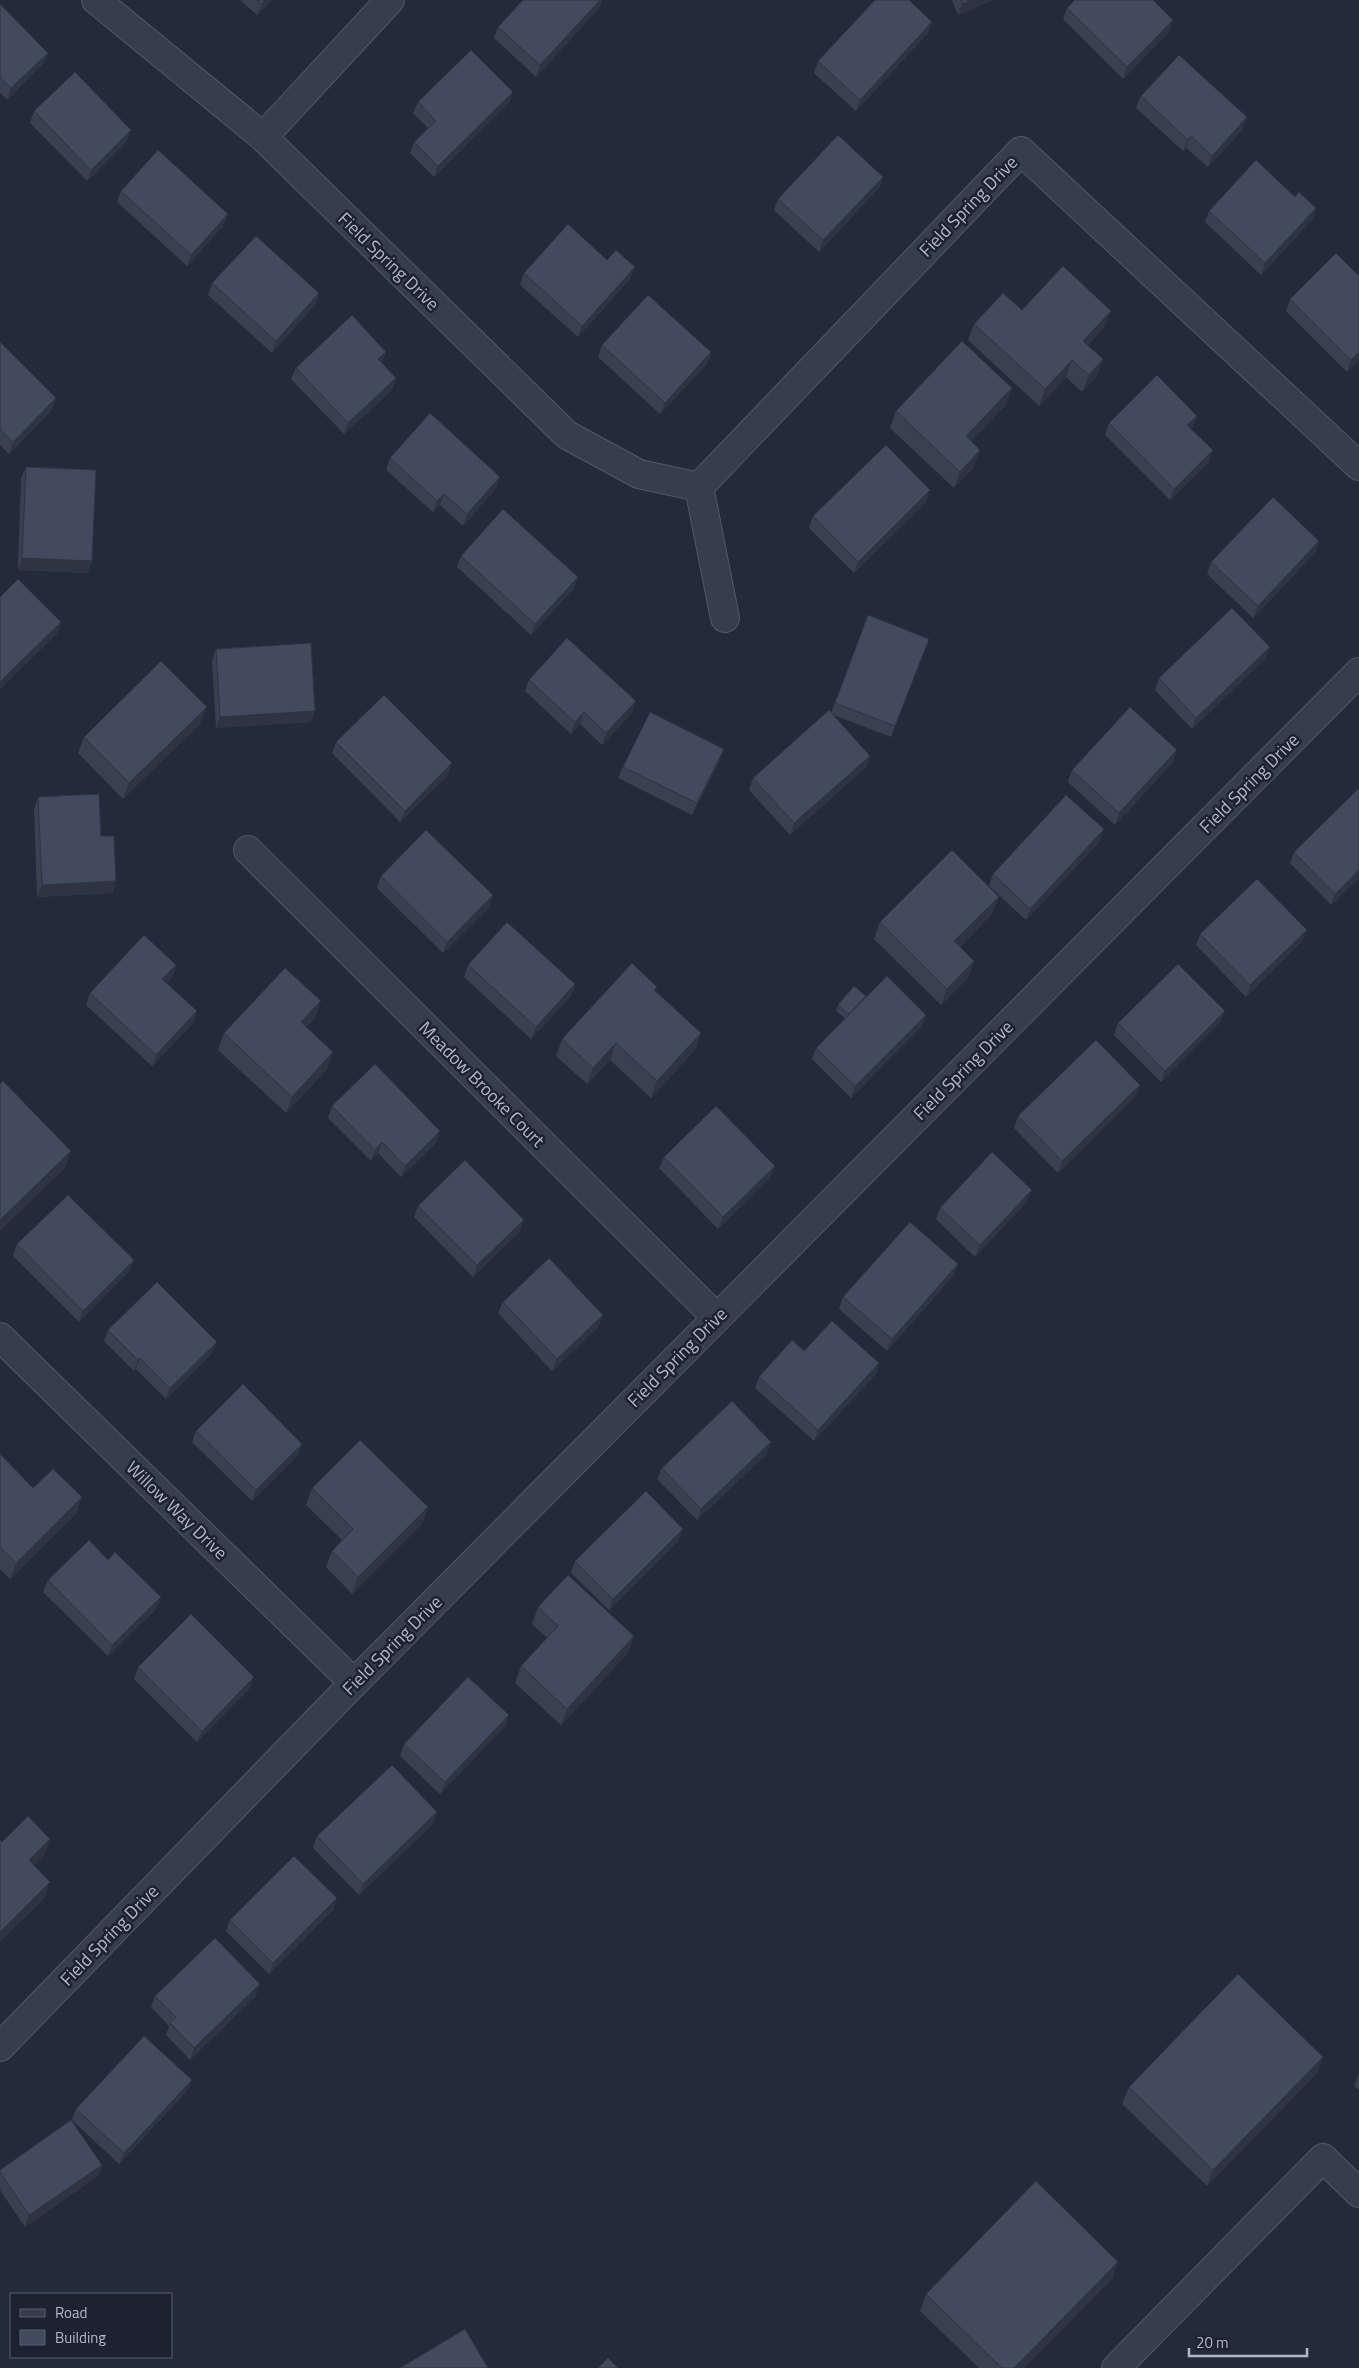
<svg xmlns="http://www.w3.org/2000/svg" width="1359" height="2368" viewBox="0 0 1359 2368" font-family="'Titillium Web',sans-serif">
	<style>
		.lines { fill: none; stroke-linecap: round; stroke-linejoin: round }
		.minor-casing { stroke: #525866; stroke-width: 30 }
		.minor { stroke: #363d4c; stroke-width: 28 }
		.wall { fill: #394050 }
		.shaded-wall { fill: #2e3441 }
		.building { fill: #424a5d; stroke: #2e3441 }
		.labels { text-anchor: middle; dominant-baseline: central; stroke-width: 5; stroke-linejoin: round; paint-order: stroke }
		.street-label { font-size: 18px; fill: #b2b8c7; stroke: #1c2230 }
	</style>
	<rect width="100%" height="100%" fill="#232b3b"/>
	<g class="lines">
		<g class="minor-casing">
			<g id="minor">
				<path d="M96 0 263 137 567 435 639 474 699 487"/>
				<path d="M263 137 390 0"/>
				<path d="M725 618 699 487 1021 151 1359 466"/>
				<path d="M248 850 716 1317"/>
				<path d="M0 1337 354 1683"/>
				<path d="M0 2047 354 1683 1359 672"/>
				<path d="M1116 2368 1323 2158 1359 2193"/>
			</g>
		</g>
		<use href="#minor" class="minor"/>
	</g>
	<g class="wall">
		<path d="M240 0H272L257 15Z"/>
		<path d="M523 0H602L599 8 536 77 494 38 498 27Z"/>
		<path d="M952 0H993L958 15Z"/>
		<path d="M0 4 48 53 43 64 7 100 0 93Z"/>
		<path d="M1067 8 1169 32 1123 79 1063 19Z"/>
		<path d="M932 22 928 33 856 111 814 73 818 61Z"/>
		<path d="M1141 96 1243 129 1208 167 1186 148 1183 151 1136 108Z"/>
		<path d="M418 102 509 103 434 177 410 153 414 142 428 128 413 113Z"/>
		<path d="M34 111 127 141 87 181 30 123Z"/>
		<path d="M883 177 879 188 819 252 774 210 778 199Z"/>
		<path d="M121 191 223 226 187 266 117 202Z"/>
		<path d="M1295 197 1316 208 1312 220 1261 275 1205 222 1209 211Z"/>
		<path d="M607 260 630 279 578 337 520 285 524 273Z"/>
		<path d="M1359 276V360L1347 372 1286 311 1290 299Z"/>
		<path d="M212 283 319 293 315 305 272 353 208 295Z"/>
		<path d="M1022 310 1111 311 1104 327 1088 345 1103 359 1097 376 1082 392 1066 377 1039 406 968 340 974 324Z"/>
		<path d="M0 342 52 410 9 454 0 445Z"/>
		<path d="M602 345 711 352 707 364 660 414 598 357Z"/>
		<path d="M382 363 396 378 392 390 344 434 291 379 296 368Z"/>
		<path d="M1006 405 971 441 974 467 954 488 890 428 896 411Z"/>
		<path d="M1109 423 1193 427 1191 429 1209 462 1170 500 1105 435Z"/>
		<path d="M390 458 500 477 496 488 463 526 440 505 433 512 386 470Z"/>
		<path d="M26 467 88 573 18 570 21 478Z"/>
		<path d="M926 502 854 573 809 528 813 516Z"/>
		<path d="M1319 541 1315 553 1253 618 1207 574 1211 562Z"/>
		<path d="M461 556 578 577 574 588 531 635 457 567Z"/>
		<path d="M868 615 929 639 891 737 833 715 870 756 866 767 790 835 749 790 753 778 831 713Z"/>
		<path d="M1270 647 1265 659 1192 729 1155 690 1159 678Z"/>
		<path d="M216 649 311 722 216 728 212 661Z"/>
		<path d="M529 680 632 713 602 745 580 724 571 734 525 691Z"/>
		<path d="M200 724 123 799 78 753 84 737Z"/>
		<path d="M336 742 448 775 400 822 332 753Z"/>
		<path d="M720 760 692 815 618 778 623 767Z"/>
		<path d="M1173 762 1115 825 1068 782 1072 770Z"/>
		<path d="M38 797 101 836 116 881 112 893 37 897 34 809Z"/>
		<path d="M1100 841 1026 920 989 886 993 874Z"/>
		<path d="M1294 852 1359 878 1331 905 1290 863Z"/>
		<path d="M381 876 493 895 489 907 443 953 377 888Z"/>
		<path d="M992 914 960 947 974 961 968 978 941 1005 874 939 880 922Z"/>
		<path d="M1200 934 1302 941 1246 997 1196 945Z"/>
		<path d="M176 965 172 977 166 983 197 1011 193 1023 152 1066 86 1005 90 993Z"/>
		<path d="M468 965 575 984 571 996 531 1039 464 977Z"/>
		<path d="M656 991 701 1033 695 1050 651 1098 610 1060 587 1084 556 1056 562 1039Z"/>
		<path d="M866 996 926 1015 922 1026 851 1098 812 1059 816 1048 845 1018 836 1011 838 1005Z"/>
		<path d="M1225 1011 1220 1022 1161 1082 1114 1035 1118 1023Z"/>
		<path d="M315 1018 306 1027 333 1052 327 1069 286 1113 218 1050 224 1033Z"/>
		<path d="M1140 1085 1136 1096 1058 1173 1014 1128 1018 1116Z"/>
		<path d="M332 1106 440 1131 436 1143 401 1177 378 1153 371 1161 328 1118Z"/>
		<path d="M664 1157 775 1166 770 1178 718 1229 659 1168Z"/>
		<path d="M1027 1202 975 1257 936 1219 940 1208Z"/>
		<path d="M418 1206 520 1231 473 1277 414 1217Z"/>
		<path d="M17 1244 134 1260 129 1271 79 1322 13 1256Z"/>
		<path d="M958 1264 954 1275 887 1351 839 1309 843 1297Z"/>
		<path d="M503 1302 599 1326 552 1371 498 1313Z"/>
		<path d="M108 1330 212 1353 166 1399 136 1369 134 1371 104 1341Z"/>
		<path d="M804 1351 879 1363 875 1375 814 1441 755 1388 759 1377Z"/>
		<path d="M196 1431 302 1444 298 1455 252 1501 192 1442Z"/>
		<path d="M0 1454 33 1488 82 1497 76 1514 10 1579 0 1569Z"/>
		<path d="M767 1454 697 1520 657 1479 662 1468Z"/>
		<path d="M312 1488 428 1507 422 1524 352 1594 326 1567 332 1551 342 1540 306 1505Z"/>
		<path d="M679 1540 609 1610 571 1573 575 1561Z"/>
		<path d="M108 1560 161 1597 156 1609 108 1656 43 1592 48 1580Z"/>
		<path d="M538 1607 634 1636 628 1653 561 1725 515 1683 521 1666 547 1638 532 1624Z"/>
		<path d="M138 1667 250 1688 197 1742 134 1679Z"/>
		<path d="M509 1715 505 1726 440 1794 400 1756 404 1744Z"/>
		<path d="M433 1824 359 1895 313 1848 317 1836Z"/>
		<path d="M333 1910 269 1974 226 1931 230 1920Z"/>
		<path d="M155 1996H256L190 2060 166 2035 169 2026 151 2007Z"/>
		<path d="M1323 2057 1317 2073 1207 2186 1122 2104 1129 2087Z"/>
		<path d="M1359 2073V2090L1354 2086Z"/>
		<path d="M187 2091 119 2164 72 2120 76 2109Z"/>
		<path d="M102 2165 98 2176 25 2227 0 2190V2170Z"/>
		<path d="M1118 2262 1112 2279 1024 2368H979L920 2311 926 2294Z"/>
	</g>
	<g class="shaded-wall">
		<path d="M265 0H272L257 15 262 4Z"/>
		<path d="M600 0H602L599 8 536 77 540 65Z"/>
		<path d="M971 0H993L958 15 962 4Z"/>
		<path d="M1173 20 1169 32 1123 79 1127 67Z"/>
		<path d="M932 22 928 33 856 111 860 100Z"/>
		<path d="M48 53 43 64 7 100 11 88Z"/>
		<path d="M513 92 509 103 434 177 438 166Z"/>
		<path d="M1247 117 1243 129 1208 167 1212 156Z"/>
		<path d="M131 130 127 141 87 181 91 170Z"/>
		<path d="M1191 136 1186 148 1183 151 1188 140Z"/>
		<path d="M883 177 879 188 819 252 823 240Z"/>
		<path d="M1316 208 1312 220 1261 275 1265 263Z"/>
		<path d="M228 214 223 226 187 266 191 255Z"/>
		<path d="M635 267 630 279 578 337 582 326Z"/>
		<path d="M319 293 315 305 272 353 276 341Z"/>
		<path d="M1111 311 1104 327 1077 357 1083 341Z"/>
		<path d="M386 352 382 363 378 359Z"/>
		<path d="M711 352 707 364 660 414 665 403Z"/>
		<path d="M1359 352V360L1347 372 1351 360Z"/>
		<path d="M1103 359 1097 376 1082 392 1089 375Z"/>
		<path d="M1072 360 1066 377 1039 406 1045 389Z"/>
		<path d="M396 378 392 390 344 434 348 423Z"/>
		<path d="M1012 388 1006 405 960 453 966 436Z"/>
		<path d="M56 398 52 410 9 454 13 442Z"/>
		<path d="M1197 416 1193 427 1183 437 1187 425Z"/>
		<path d="M980 450 974 467 954 488 960 472Z"/>
		<path d="M1213 450 1209 462 1170 500 1174 489Z"/>
		<path d="M500 477 496 488 463 526 467 514Z"/>
		<path d="M930 490 926 502 854 573 858 562Z"/>
		<path d="M444 494 440 505 433 512 437 501Z"/>
		<path d="M1319 541 1315 553 1253 618 1258 606Z"/>
		<path d="M22 558 92 561 88 573 18 570Z"/>
		<path d="M578 577 574 588 531 635 535 624Z"/>
		<path d="M61 622 57 634 0 689V682Z"/>
		<path d="M1270 647 1265 659 1192 729 1196 718Z"/>
		<path d="M636 701 632 713 602 745 606 733Z"/>
		<path d="M207 707 200 724 123 799 129 783Z"/>
		<path d="M315 711 311 722 216 728 220 717Z"/>
		<path d="M584 712 580 724 571 734 575 722Z"/>
		<path d="M724 749 720 760 692 815 697 803Z"/>
		<path d="M1177 750 1173 762 1115 825 1119 813Z"/>
		<path d="M870 756 866 767 790 835 794 823Z"/>
		<path d="M452 763 448 775 400 822 405 811Z"/>
		<path d="M1104 829 1100 841 1026 920 1030 909Z"/>
		<path d="M1359 870V878L1331 905 1335 894Z"/>
		<path d="M116 881 112 893 37 897 42 885Z"/>
		<path d="M493 895 489 907 443 953 447 942Z"/>
		<path d="M999 897 992 914 948 958 954 941Z"/>
		<path d="M1307 930 1302 941 1246 997 1250 985Z"/>
		<path d="M974 961 968 978 941 1005 947 989Z"/>
		<path d="M176 965 172 977 158 991 162 979Z"/>
		<path d="M575 984 571 996 531 1039 536 1027Z"/>
		<path d="M321 1001 315 1018 295 1039 301 1022Z"/>
		<path d="M197 1011 193 1023 152 1066 156 1055Z"/>
		<path d="M1225 1011 1220 1022 1161 1082 1165 1071Z"/>
		<path d="M926 1015 922 1026 851 1098 855 1086Z"/>
		<path d="M701 1033 695 1050 651 1098 657 1081Z"/>
		<path d="M616 1043 610 1060 587 1084 593 1068Z"/>
		<path d="M333 1052 327 1069 286 1113 292 1097Z"/>
		<path d="M1140 1085 1136 1096 1058 1173 1062 1161Z"/>
		<path d="M440 1131 436 1143 401 1177 405 1166Z"/>
		<path d="M382 1142 378 1153 371 1161 375 1150Z"/>
		<path d="M71 1151 65 1168 0 1231V1220Z"/>
		<path d="M775 1166 770 1178 718 1229 723 1217Z"/>
		<path d="M1032 1190 1027 1202 975 1257 980 1245Z"/>
		<path d="M524 1220 520 1231 473 1277 477 1265Z"/>
		<path d="M134 1260 129 1271 79 1322 83 1311Z"/>
		<path d="M958 1264 954 1275 887 1351 892 1339Z"/>
		<path d="M603 1315 599 1326 552 1371 557 1359Z"/>
		<path d="M217 1342 212 1353 166 1399 170 1388Z"/>
		<path d="M140 1358 136 1369 134 1371 138 1360Z"/>
		<path d="M879 1363 875 1375 814 1441 818 1430Z"/>
		<path d="M771 1442 767 1454 697 1520 701 1509Z"/>
		<path d="M302 1444 298 1455 252 1501 256 1490Z"/>
		<path d="M82 1497 76 1514 10 1579 16 1563Z"/>
		<path d="M428 1507 422 1524 352 1594 358 1577Z"/>
		<path d="M683 1529 679 1540 609 1610 613 1599Z"/>
		<path d="M161 1597 156 1609 108 1656 112 1645Z"/>
		<path d="M634 1636 628 1653 561 1725 567 1709Z"/>
		<path d="M254 1677 250 1688 197 1742 202 1731Z"/>
		<path d="M509 1715 505 1726 440 1794 445 1782Z"/>
		<path d="M437 1812 433 1824 359 1895 363 1884Z"/>
		<path d="M50 1839 44 1856 23 1877 29 1860Z"/>
		<path d="M50 1882 44 1899 0 1942V1932Z"/>
		<path d="M337 1898 333 1910 269 1974 273 1963Z"/>
		<path d="M260 1984 256 1996 190 2060 194 2048Z"/>
		<path d="M1323 2057 1317 2073 1207 2186 1213 2170Z"/>
		<path d="M192 2080 187 2091 119 2164 124 2153Z"/>
		<path d="M102 2165 98 2176 25 2227 29 2215Z"/>
		<path d="M1118 2262 1112 2279 1024 2368H1014Z"/>
	</g>
	<g class="building">
		<path d="M257 0H265L262 4Z"/>
		<path d="M523 0H600L540 65 498 27Z"/>
		<path d="M875 0H909L932 22 860 100 818 61Z"/>
		<path d="M961 0H971L962 4Z"/>
		<path d="M1075 0H1153L1173 20 1127 67 1067 8Z"/>
		<path d="M0 4 48 53 11 88 0 77Z"/>
		<path d="M471 50 513 92 438 166 414 142 436 121 418 102Z"/>
		<path d="M1179 55 1247 117 1212 156 1191 136 1188 140 1141 96Z"/>
		<path d="M75 72 131 130 91 170 34 111Z"/>
		<path d="M838 135 883 177 823 240 778 199Z"/>
		<path d="M158 150 228 214 191 255 121 191Z"/>
		<path d="M1256 160 1295 197 1299 192 1316 208 1265 263 1209 211Z"/>
		<path d="M568 224 607 260 616 250 635 267 582 326 524 273Z"/>
		<path d="M256 236 319 293 276 341 212 283Z"/>
		<path d="M1336 253 1359 276V352L1351 360 1290 299Z"/>
		<path d="M1063 266 1111 311 1083 341 1103 359 1089 375 1072 360 1045 389 974 324 1003 293 1022 310Z"/>
		<path d="M648 295 711 352 665 403 602 345Z"/>
		<path d="M352 315 386 352 378 359 396 378 348 423 296 368Z"/>
		<path d="M962 341 1012 388 966 436 980 450 960 472 896 411Z"/>
		<path d="M0 342 56 398 13 442 0 429Z"/>
		<path d="M1157 375 1197 416 1187 425 1213 450 1174 489 1109 423Z"/>
		<path d="M430 413 500 477 467 514 444 494 437 501 390 458Z"/>
		<path d="M886 445 930 490 858 562 813 516Z"/>
		<path d="M26 467 96 470 92 561 22 558Z"/>
		<path d="M1273 497 1319 541 1258 606 1211 562Z"/>
		<path d="M503 509 578 577 535 624 461 556Z"/>
		<path d="M18 579 61 622 0 682V597Z"/>
		<path d="M1232 608 1270 647 1196 718 1159 678Z"/>
		<path d="M868 615 929 639 895 726 835 703Z"/>
		<path d="M567 638 636 701 606 733 584 712 575 722 529 680Z"/>
		<path d="M311 643 315 711 220 717 216 649Z"/>
		<path d="M161 661 207 707 129 783 84 737Z"/>
		<path d="M384 695 452 763 405 811 336 742Z"/>
		<path d="M1130 707 1177 750 1119 813 1072 770Z"/>
		<path d="M829 710 870 756 794 823 753 778Z"/>
		<path d="M650 712 724 749 697 803 623 767Z"/>
		<path d="M1359 788V870L1335 894 1294 852Z"/>
		<path d="M99 794 101 836H114L116 881 42 885 38 797Z"/>
		<path d="M1066 795 1104 829 1030 909 993 874Z"/>
		<path d="M426 830 493 895 447 942 381 876Z"/>
		<path d="M952 850 999 897 954 941 974 961 947 989 880 922Z"/>
		<path d="M1257 879 1307 930 1250 985 1200 934Z"/>
		<path d="M507 922 575 984 536 1027 468 965Z"/>
		<path d="M144 935 176 965 162 979 197 1011 156 1055 90 993Z"/>
		<path d="M632 963 657 987 654 990 701 1033 657 1081 616 1043 593 1068 562 1039Z"/>
		<path d="M1178 964 1225 1011 1165 1071 1118 1023Z"/>
		<path d="M285 968 321 1001 301 1022 333 1052 292 1097 224 1033Z"/>
		<path d="M887 976 926 1015 855 1086 816 1048Z"/>
		<path d="M854 986 866 996 849 1014 838 1005Z"/>
		<path d="M1096 1040 1140 1085 1062 1161 1018 1116Z"/>
		<path d="M375 1064 440 1131 405 1166 382 1142 375 1150 332 1106Z"/>
		<path d="M3 1081 71 1151 0 1220V1084Z"/>
		<path d="M716 1106 775 1166 723 1217 664 1157Z"/>
		<path d="M992 1152 1032 1190 980 1245 940 1208Z"/>
		<path d="M465 1160 524 1220 477 1265 418 1206Z"/>
		<path d="M68 1195 134 1260 83 1311 17 1244Z"/>
		<path d="M910 1222 958 1264 892 1339 843 1297Z"/>
		<path d="M549 1258 603 1315 557 1359 503 1302Z"/>
		<path d="M157 1282 217 1342 170 1388 140 1358 138 1360 108 1330Z"/>
		<path d="M832 1321 879 1363 818 1430 759 1377 792 1340 804 1351Z"/>
		<path d="M243 1384 302 1444 256 1490 196 1431Z"/>
		<path d="M732 1401 771 1442 701 1509 662 1468Z"/>
		<path d="M360 1440 428 1507 358 1577 332 1551 353 1529 312 1488Z"/>
		<path d="M0 1454 33 1488 53 1469 82 1497 16 1563 0 1547Z"/>
		<path d="M646 1491 683 1529 613 1599 575 1561Z"/>
		<path d="M89 1540 108 1560 115 1552 161 1597 112 1645 48 1580Z"/>
		<path d="M568 1575 634 1636 567 1709 521 1666 558 1626 538 1607Z"/>
		<path d="M191 1614 254 1677 202 1731 138 1667Z"/>
		<path d="M468 1677 509 1715 445 1782 404 1744Z"/>
		<path d="M392 1765 437 1812 363 1884 317 1836Z"/>
		<path d="M28 1816 50 1839 29 1860 50 1882 0 1932V1840L2 1842Z"/>
		<path d="M294 1856 337 1898 273 1963 230 1920Z"/>
		<path d="M215 1938 260 1984 194 2048 170 2023 176 2017 155 1996Z"/>
		<path d="M1238 1974 1323 2057 1213 2170 1129 2087Z"/>
		<path d="M144 2036 192 2080 124 2153 76 2109Z"/>
		<path d="M71 2120 102 2165 29 2215 0 2172V2170Z"/>
		<path d="M1036 2181 1118 2262 1014 2368H1002L926 2294Z"/>
		<path d="M465 2329 488 2368H400Z"/>
		<path d="M608 2358 618 2368H598Z"/>
	</g>
	<g class="labels">
		<g class="street-label">
			<text transform="translate(968 206) rotate(-46)">Field Spring Drive</text>
			<text transform="translate(389 261) rotate(44)">Field Spring Drive</text>
			<text transform="translate(1249 783) rotate(-45)">Field Spring Drive</text>
			<text transform="translate(963 1070) rotate(-45)">Field Spring Drive</text>
			<text transform="translate(482 1084) rotate(45)">Meadow Brooke Court</text>
			<text transform="translate(677 1357) rotate(-45)">Field Spring Drive</text>
			<text transform="translate(177 1510) rotate(44)">Willow Way Drive</text>
			<text transform="translate(392 1645) rotate(-45)">Field Spring Drive</text>
			<text transform="translate(109 1935) rotate(-46)">Field Spring Drive</text>
		</g>
	</g>
	<rect x="10" y="2293" width="162" height="65" fill="#1c2230" stroke="#585e6c"/>
	<rect x="20" y="2309" width="25" height="8" fill="#363d4c" stroke="#585e6c"/>
	<text x="55" y="2318" font-size="15" fill="#b2b8c7">Road</text>
	<rect x="20" y="2330" width="25" height="15" fill="#424a5d" stroke="#585e6c"/>
	<text x="55" y="2343" font-size="15" fill="#b2b8c7">Building</text>
	<path d="M1189 2348v8h118v-8" fill="none" stroke="#b2b8c7" stroke-width="2.5"/>
	<text x="1196" y="2348" font-size="15" fill="#b2b8c7" stroke="#1c2230" stroke-width="4" paint-order="stroke">20 m</text>
</svg>
